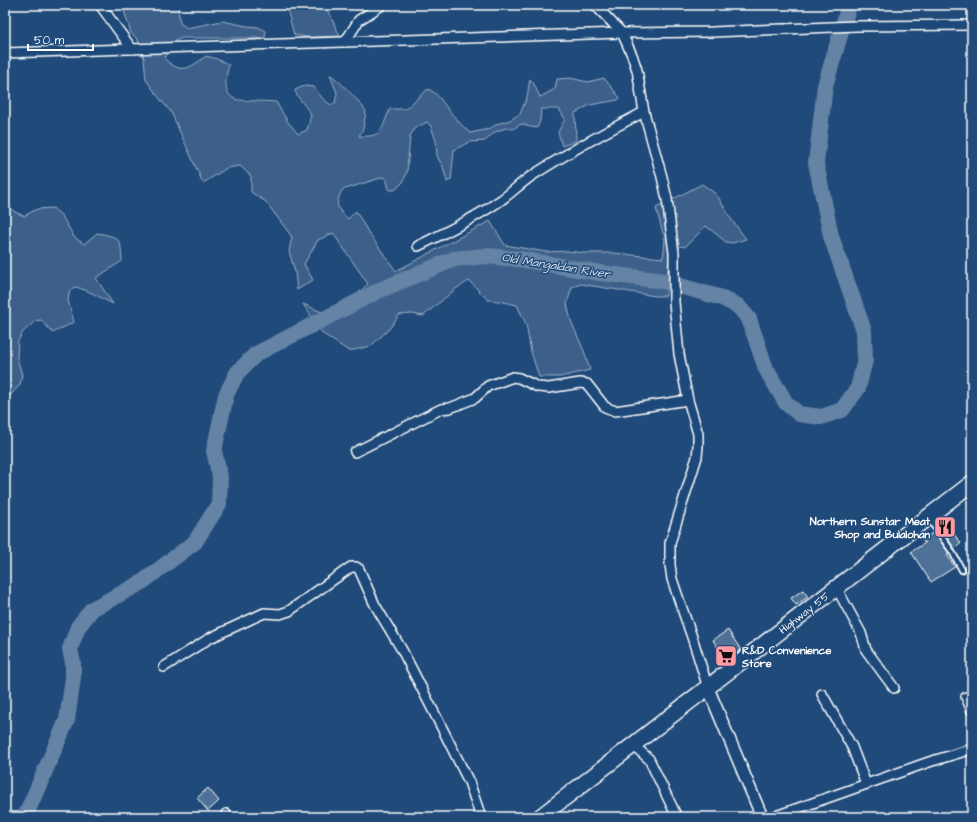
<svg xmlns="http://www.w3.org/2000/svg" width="977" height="822" viewBox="0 0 977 822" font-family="'Architects Daughter',sans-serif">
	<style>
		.green { fill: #3c618b; stroke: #9eb0c5 }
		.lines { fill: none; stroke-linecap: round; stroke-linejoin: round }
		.river { stroke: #6583a4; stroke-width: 16 }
		.building { fill: #507197; stroke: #fff }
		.service-casing { stroke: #fff; stroke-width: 8 }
		.minor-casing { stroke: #fff; stroke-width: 12 }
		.tertiary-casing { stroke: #fff; stroke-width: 14 }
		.trunk-casing { stroke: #fff; stroke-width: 18 }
		.service { stroke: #1f4a7a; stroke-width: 4.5 }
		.minor { stroke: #1f4a7a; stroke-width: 9 }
		.tertiary { stroke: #1f4a7a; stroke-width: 11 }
		.trunk { stroke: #1f4a7a; stroke-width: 15 }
		.labels { text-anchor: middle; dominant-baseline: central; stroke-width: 3; stroke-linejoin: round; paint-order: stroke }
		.poi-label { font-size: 11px; font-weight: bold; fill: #fff; stroke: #1f4a7a; text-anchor: end }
		.street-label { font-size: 11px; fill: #fff; stroke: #1f4a7a }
		.water-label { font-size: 12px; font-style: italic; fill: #d8e0e8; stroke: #1f4a7a }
	</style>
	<rect width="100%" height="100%" fill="#1f4a7a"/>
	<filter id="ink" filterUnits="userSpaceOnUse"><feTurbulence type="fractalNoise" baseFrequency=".025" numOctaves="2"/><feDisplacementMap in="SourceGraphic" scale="8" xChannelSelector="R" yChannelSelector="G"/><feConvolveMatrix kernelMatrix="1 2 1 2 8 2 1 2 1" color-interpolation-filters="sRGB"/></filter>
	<g filter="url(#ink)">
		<g class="green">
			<path d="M128 5H181L178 9 180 23 187 28 222 21 247 26 258 27 266 31 265 38H182L169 43 165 59C181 75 190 68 206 56 215 58 221 60 229 65 226 76 222 93 235 99 238 101 269 101 276 102L288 122 298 134 307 130 311 115C307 107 296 97 295 90L304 86 314 87 323 99 331 105 335 103 337 93 330 75C338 78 361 104 366 111L363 129 359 136C384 138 381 128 390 109H405L428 89C439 94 441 101 448 109 455 118 462 126 470 133L489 129 497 124 510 120 520 114 527 97 530 79 534 84 540 97 555 89 557 79 570 78 588 82 604 78 620 98 618 100 590 105 575 113 576 141 562 146 558 132 565 119 559 109H541L540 121 537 128 530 127 523 124 519 125 513 129 506 128 495 132 485 141 469 142 454 150 451 180 447 182 443 167 437 156 436 141 431 126 427 122 415 128 410 136 407 172 403 182 395 190H389L387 181 384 177 342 190C335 204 336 208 348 219L356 211 368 232 396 271 490 221 505 245 546 252 567 251 585 253H613L663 258 665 241 656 208 702 184 717 195 731 219 746 239 733 243 726 242 706 226 685 247 681 246 669 255 666 296H655L581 284 572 287 567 304 571 321 584 351 590 370 560 377H539L531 352 526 324 517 305 498 301 488 300 469 281 457 288 423 316 412 314 399 315 390 328 371 346 349 351 323 334 303 304 322 312 352 299 368 284 333 233 318 240 304 264 313 280 297 290 295 272 289 251 292 237 266 202 251 192V176L240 166 227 168 203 183 171 112 160 99 146 80 144 58 138 40 131 33 123 8Z"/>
			<path d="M286 5H325L340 36 307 37 294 35Z"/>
			<path d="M5 204 15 212 24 216 37 209 53 208 62 216 74 237 84 244 97 233C120 237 121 238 122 261L96 278 113 304C100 298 89 290 75 287L70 290 68 300 74 322 53 333 41 320 35 321 23 332 18 341 17 358 22 375 20 385 5 401Z"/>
		</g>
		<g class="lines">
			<path class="river" d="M25 817 67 720 73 678V663L70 649 78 627 92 609 141 583 195 542 219 504 220 477 214 451 226 395 237 373 256 354 380 290 454 259 486 256 519 259 600 273 663 281 722 298 738 306 749 319 766 369 786 403 799 414 821 417 842 410 858 388 865 360 864 331 831 236 816 163 825 86 849 5"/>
		</g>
		<g class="building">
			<path d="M945 523 961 543 955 549 940 528V527Z"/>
			<path d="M934 532 948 552 949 554 947 555 955 567 931 582 911 552 925 543 922 540Z"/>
			<path d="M803 590 808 597 796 605 791 598Z"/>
			<path d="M728 630 741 650 726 661 713 640Z"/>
			<path d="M208 788 219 801 208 811 197 798Z"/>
		</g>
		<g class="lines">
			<g class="service-casing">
				<path id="service" d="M929 519 951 550 962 570"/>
			</g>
			<g class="minor-casing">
				<g id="minor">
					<path d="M100 5 132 49"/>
					<path d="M595 5 622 33 632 55 637 70 644 112 662 177 667 199 674 253V302L679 354 688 400 698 434V446L697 457 670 543V565L672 579 677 594 693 640 708 688"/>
					<path d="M345 42 359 20 382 5"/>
					<path d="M5 53 622 33 712 32 856 26 972 25"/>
					<path d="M418 246C447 232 475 218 501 200 511 193 520 184 530 177 567 153 605 132 644 112"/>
					<path d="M355 452 441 409 450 408 475 398 488 386 513 377 519 378 538 387 549 388 580 383 587 384 605 407 615 411 688 400"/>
					<path d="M836 587 861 633 866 650 894 688"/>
					<path d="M164 667 210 638 264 613 280 614 289 611 351 567H356L359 569 375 605 402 650 442 728 469 782 481 817"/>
					<path d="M822 694 852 747 866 784"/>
					<path d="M966 697 972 711"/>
					<path d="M633 745 649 759 677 817"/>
					<path d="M226 814 228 817"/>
					<path d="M773 817 929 762 972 749"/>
				</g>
			</g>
			<g class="tertiary-casing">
				<path id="tertiary" d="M708 688 762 817"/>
			</g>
			<g class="trunk-casing">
				<path id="trunk" d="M540 817 972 483"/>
			</g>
			<use href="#service" class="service"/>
			<use href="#minor" class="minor"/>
			<use href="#tertiary" class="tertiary"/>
			<use href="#trunk" class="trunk"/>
		</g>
	</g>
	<defs>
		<g id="restaurant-square" transform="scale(1.15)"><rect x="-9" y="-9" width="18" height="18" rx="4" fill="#ff9aa2" stroke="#1f4a7a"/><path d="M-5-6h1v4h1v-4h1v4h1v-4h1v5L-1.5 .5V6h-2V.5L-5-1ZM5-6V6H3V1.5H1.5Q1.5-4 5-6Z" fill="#111"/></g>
		<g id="supermarket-square" transform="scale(1.15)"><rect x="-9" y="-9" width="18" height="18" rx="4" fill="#ff9aa2" stroke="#1f4a7a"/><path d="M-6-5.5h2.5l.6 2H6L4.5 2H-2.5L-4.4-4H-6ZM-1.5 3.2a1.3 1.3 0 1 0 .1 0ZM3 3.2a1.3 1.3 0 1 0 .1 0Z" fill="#111"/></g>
	</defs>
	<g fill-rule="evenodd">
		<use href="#restaurant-square" x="945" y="527"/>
		<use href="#supermarket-square" x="726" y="656"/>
	</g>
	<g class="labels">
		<g class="poi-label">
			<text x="930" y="521">Northern Sunstar Meat<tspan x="930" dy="13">Shop and Bulalohan</tspan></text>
			<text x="742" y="650" text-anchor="start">R&amp;D Convenience<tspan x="742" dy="13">Store</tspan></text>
		</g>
		<g class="street-label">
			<text transform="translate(804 613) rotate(-38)">Highway 55</text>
		</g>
		<g class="water-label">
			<text transform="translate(556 266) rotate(9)">Old Mangaldan River</text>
		</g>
	</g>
	<rect width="977" height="822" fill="none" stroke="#1f4a7a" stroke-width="20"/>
	<rect x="10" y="10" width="957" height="802" fill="none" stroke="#fff" stroke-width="1.5" filter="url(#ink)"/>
	<path d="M28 44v6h65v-6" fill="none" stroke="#ffffff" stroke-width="2"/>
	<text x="34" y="44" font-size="12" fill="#ffffff" stroke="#1f4a7a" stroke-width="3" paint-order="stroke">50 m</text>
</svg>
